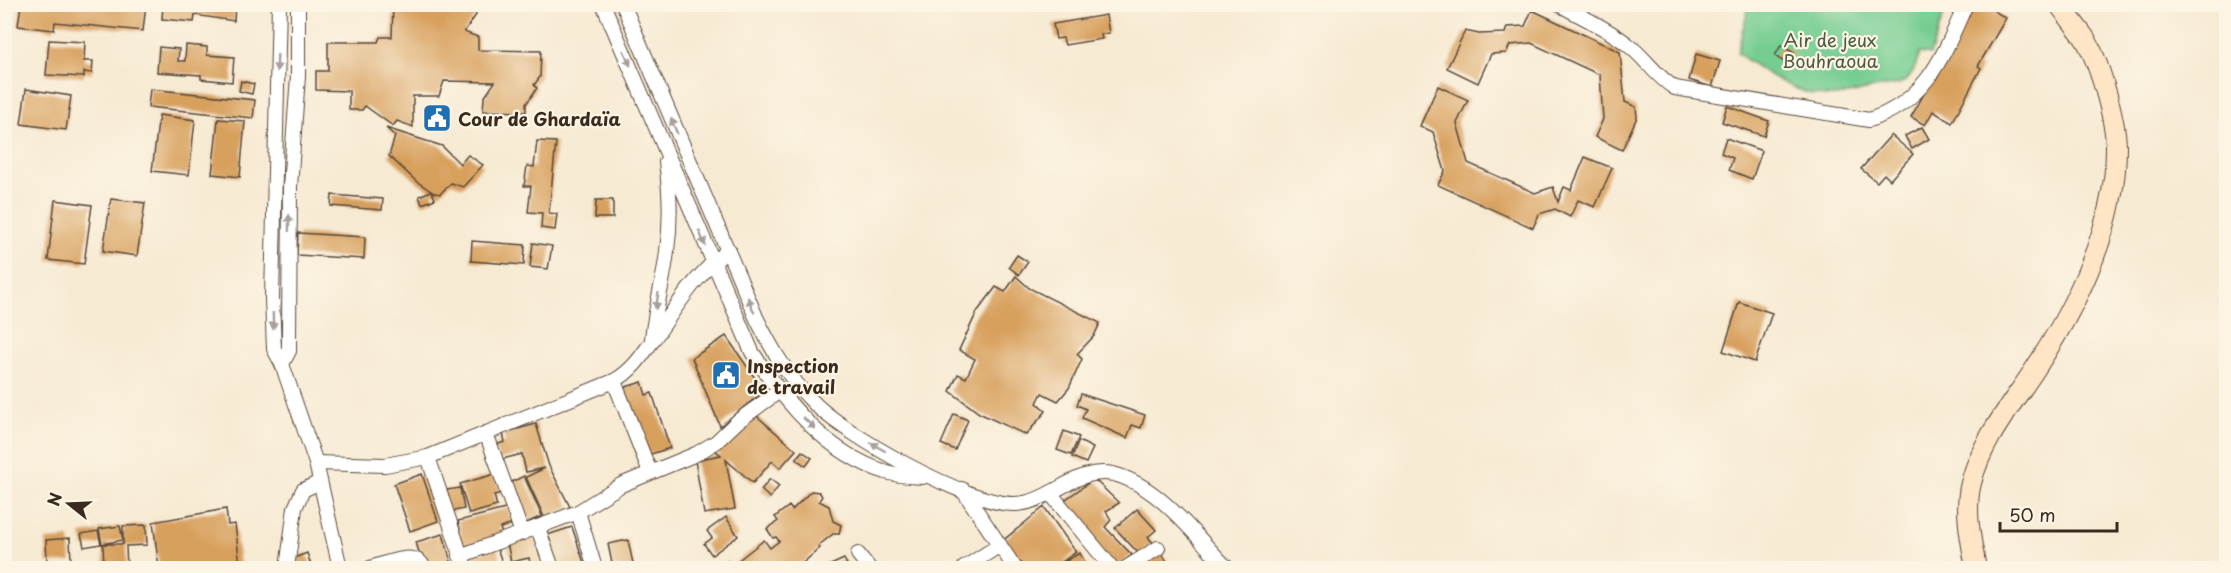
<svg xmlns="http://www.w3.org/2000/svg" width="2231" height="573" viewBox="0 0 2231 573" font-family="'Playpen Sans',sans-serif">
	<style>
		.green { fill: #75cd92; stroke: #587c58; stroke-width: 1.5 }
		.building { fill: #d8a05d }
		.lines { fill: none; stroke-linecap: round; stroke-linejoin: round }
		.minor-casing { stroke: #574739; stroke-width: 16 }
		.secondary-casing { stroke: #574739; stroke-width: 22 }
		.minor { stroke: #fff; stroke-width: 14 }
		.secondary { stroke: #fde5c5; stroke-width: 20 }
		.oneway { fill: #a79f9a }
		.labels { text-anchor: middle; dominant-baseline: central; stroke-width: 4.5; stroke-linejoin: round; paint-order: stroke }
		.park-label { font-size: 18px; fill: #4c5b41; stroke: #fcf5e5 }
		.poi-label { font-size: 18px; font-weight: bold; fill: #3b2a1e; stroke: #fcf5e5; text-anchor: start }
	</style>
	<rect width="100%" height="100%" fill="#fcf5e5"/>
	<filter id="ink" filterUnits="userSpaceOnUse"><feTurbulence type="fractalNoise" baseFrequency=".0167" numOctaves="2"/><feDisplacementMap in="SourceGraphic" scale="12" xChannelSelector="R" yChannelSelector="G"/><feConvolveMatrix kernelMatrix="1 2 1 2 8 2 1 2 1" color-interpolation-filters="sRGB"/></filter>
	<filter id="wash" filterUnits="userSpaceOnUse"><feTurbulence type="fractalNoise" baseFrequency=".008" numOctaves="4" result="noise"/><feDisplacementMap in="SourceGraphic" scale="24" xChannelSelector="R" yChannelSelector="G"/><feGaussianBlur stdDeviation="1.35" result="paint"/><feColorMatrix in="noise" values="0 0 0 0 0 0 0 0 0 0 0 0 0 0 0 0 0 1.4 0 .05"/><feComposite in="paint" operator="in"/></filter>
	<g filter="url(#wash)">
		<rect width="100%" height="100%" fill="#f7ead3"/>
		<path class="green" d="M1749 5H1947L1930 55 1920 53C1910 86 1906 83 1874 88 1859 91 1839 98 1824 96 1793 94 1762 70 1737 53Z"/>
		<g id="blocks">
			<g class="building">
				<path d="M21 4H146L143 31 55 22 54 30 18 26Z"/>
				<path d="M163 4H235L234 21 195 15 194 22 162 19Z"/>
				<path d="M393 4 476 5V15L464 32 478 37V50L541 51 540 77 534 85 537 88 526 104V112L483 111 484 98 495 82 444 81 439 96H413V127L397 121 393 126 365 106 362 110H349V91L316 90V71H328V42H378L380 37H392Z"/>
				<path d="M1975 4H1983L2006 18 1978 66 1981 68 1952 123 1933 111 1925 125 1911 117Z"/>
				<path d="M1532 10 1620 52 1625 102 1636 107 1637 117 1622 150 1595 137 1603 119 1600 75 1531 43 1510 45 1506 53 1491 54 1478 83 1447 68 1465 31 1479 34 1505 33 1507 27 1525 26Z"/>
				<path d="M1106 15 1109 33 1101 34 1102 39 1065 45 1063 38 1056 39 1053 24Z"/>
				<path d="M49 40 85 42 84 61H93L92 73 84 72V77L46 75Z"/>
				<path d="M186 45 207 47V55L234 57 232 82 201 79V75L157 72 159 47 179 49 178 61H185Z"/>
				<path d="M1781 45 1794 53 1787 64 1775 56Z"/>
				<path d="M1696 54 1720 61 1712 87 1689 80Z"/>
				<path d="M241 81 254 84 252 94 239 91Z"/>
				<path d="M1438 86 1468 100 1457 123 1468 163 1535 193 1553 187 1558 202 1564 187 1571 190 1585 157 1612 168 1595 207 1578 200 1570 217 1555 209 1539 214 1533 228 1438 185 1445 171 1433 132 1420 126Z"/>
				<path d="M26 89 71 96 66 130 21 124Z"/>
				<path d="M150 89 255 100 253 118 148 107Z"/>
				<path d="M4 93H11L8 125H4Z"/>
				<path d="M1727 106 1769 121 1764 136 1722 122Z"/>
				<path d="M159 115 195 120 189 175 152 171Z"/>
				<path d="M218 119 245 121 240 177 212 174Z"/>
				<path d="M1922 127 1929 139 1912 149 1905 136Z"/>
				<path d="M386 128 442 146 460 164 468 155 483 165 463 187 451 183 440 194 432 192 435 199 422 204 419 196 431 191 416 181 389 156 395 136Z"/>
				<path d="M1891 135 1913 154 1890 180 1884 174 1877 182 1861 169Z"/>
				<path d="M1726 138 1762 151 1752 179 1729 170 1733 158 1721 153Z"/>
				<path d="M537 141 556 142 549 213 557 214 555 230 541 228 542 213 528 212 531 186H524L527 166 534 167Z"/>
				<path d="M332 195 383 199 382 210 331 206Z"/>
				<path d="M111 199 145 203 137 256 103 251Z"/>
				<path d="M55 200 92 205 84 264 48 260Z"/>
				<path d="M596 200H613V218H595Z"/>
				<path d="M298 233 365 237 364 259 297 255Z"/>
				<path d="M472 241 525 245 524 265 471 261Z"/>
				<path d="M533 243 552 246 548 269 530 267Z"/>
				<path d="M1017 255 1028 262 1019 275 1009 267Z"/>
				<path d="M1016 276 1029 288 1100 323 1094 336 1077 354 1082 359 1069 388 1058 401 1042 393 1037 403 1046 411 1026 435 979 413 950 391 958 374 966 378 975 359 959 350 977 312 996 287 1005 292Z"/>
				<path d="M1739 302 1772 313 1755 362 1723 351Z"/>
				<path d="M726 336 764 391 720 426 692 358Z"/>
				<path d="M642 382 646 395 652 393 670 448 638 458 616 390Z"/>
				<path d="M1081 394 1145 415 1141 428 1132 425 1127 438 1082 418 1086 409 1077 405Z"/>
				<path d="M751 411 796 450 780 468 772 461 753 483 726 460 735 509 704 514 695 460 721 455 716 451Z"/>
				<path d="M954 414 968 420 955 450 941 444Z"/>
				<path d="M536 424 549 466 570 507 545 519 526 477 545 468 526 472 522 454 499 460 495 445 505 442 503 433Z"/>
				<path d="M1064 431 1079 437 1071 455 1057 450Z"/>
				<path d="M1079 441 1093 448 1086 463 1072 457Z"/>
				<path d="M802 451 812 458 806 466 796 459Z"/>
				<path d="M422 474 438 521 410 531 394 484Z"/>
				<path d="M495 474 501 493 494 495 497 506 469 514 460 484Z"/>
				<path d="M524 476 542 516 522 525 501 487Z"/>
				<path d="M770 479 779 486 770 498 761 490Z"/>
				<path d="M1094 479 1119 503 1106 511 1111 520 1105 527 1132 555 1114 568 1062 502Z"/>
				<path d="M460 488 464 509 444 513 440 491Z"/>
				<path d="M811 491 819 492 822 496 819 501 829 506 833 521 841 525 839 534H833L818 546 820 548 797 568H719L728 561 731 566 764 540 770 548 779 541 776 537 773 538 767 529 778 521 775 517 789 506 792 510Z"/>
				<path d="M1044 507 1076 552 1062 562 1066 560 1072 568H1018L1000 543Z"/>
				<path d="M509 508 513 524 500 528 503 537 452 550 449 537 461 533 458 521Z"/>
				<path d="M226 509 228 525 235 524 240 565 217 568H159L153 522Z"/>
				<path d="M1137 509 1156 530 1148 537 1153 543 1140 555 1115 528Z"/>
				<path d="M726 517 738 536 712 555 704 544 712 538 707 531Z"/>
				<path d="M146 525 147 545 126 546 127 568H104L103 544H123V526Z"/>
				<path d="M120 526 123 540 102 544 99 529Z"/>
				<path d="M572 527 585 566 555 568 544 536Z"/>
				<path d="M98 531 101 544 84 547 81 534Z"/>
				<path d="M443 534 453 568H428L421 560 416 542Z"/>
				<path d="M539 535 546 567 531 568 529 558 511 562 507 542Z"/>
				<path d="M70 538 71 562 47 563 46 540Z"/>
				<path d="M628 540 634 568H613L608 544Z"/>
				<path d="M497 548 504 568H467L464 558Z"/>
				<path d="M1161 552 1171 568H1136Z"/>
				<path d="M307 553 312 568H283L281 563Z"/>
				<path d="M1080 553 1088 568H1072L1067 560Z"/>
				<path d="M844 559 849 568H824Z"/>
			</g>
		</g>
	</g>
	<g filter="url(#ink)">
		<use href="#blocks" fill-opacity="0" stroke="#574739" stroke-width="1.5"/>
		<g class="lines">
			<g class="minor-casing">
				<g id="minor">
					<path d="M279 4 272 298 274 349 282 364 316 463 340 568"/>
					<path d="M603 4 752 352C785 402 827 454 886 472 898 476 911 476 923 477"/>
					<path d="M623 4 756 317C772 350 788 377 814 403 847 436 969 505 1015 504 1051 503 1076 466 1113 474 1159 485 1195 536 1227 568"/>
					<path d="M1559 4C1581 17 1607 28 1627 44 1645 57 1656 77 1675 88L1869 120C1927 101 1943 56 1966 4"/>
					<path d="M652 339C655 309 664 280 667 251 671 222 670 190 666 162"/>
					<path d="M282 364 289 351V339L290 187 298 76V4"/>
					<path d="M614 381 650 472"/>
					<path d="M486 433 522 533"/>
					<path d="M428 457 465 568"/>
					<path d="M316 463 385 465 428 457 614 381C635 370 646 349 660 330 680 301 700 270 729 250"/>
					<path d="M962 489 1015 568"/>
					<path d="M1050 493 1112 568"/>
					<path d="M538 528 552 568"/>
					<path d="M858 554 869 568"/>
					<path d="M460 556 578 512"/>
					<path d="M287 568 295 508 303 490 320 482"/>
					<path d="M370 568C385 564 416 549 424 568"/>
					<path d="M595 568 578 512 621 485 696 454 716 442 738 421 778 392"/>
					<path d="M964 568 1000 545"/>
					<path d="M1126 568 1158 548"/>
				</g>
			</g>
			<g class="secondary-casing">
				<path id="secondary" d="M1976 568C1971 541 1964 510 1971 483 1982 439 2011 406 2035 369 2077 305 2117 223 2116 145 2115 118 2099 60 2084 37 2076 26 2067 15 2059 4"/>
			</g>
			<use href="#minor" class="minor"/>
			<use href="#secondary" class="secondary"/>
		</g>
		<defs><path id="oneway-solid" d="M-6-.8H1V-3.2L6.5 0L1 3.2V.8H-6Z" transform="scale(1.5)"/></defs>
		<g class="oneway">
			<use href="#oneway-solid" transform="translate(627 58) rotate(66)"/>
			<use href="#oneway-solid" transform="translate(277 63) rotate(92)"/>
			<use href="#oneway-solid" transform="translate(674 126) rotate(-113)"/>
			<use href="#oneway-solid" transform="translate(289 223) rotate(-89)"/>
			<use href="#oneway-solid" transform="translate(702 238) rotate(68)"/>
			<use href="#oneway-solid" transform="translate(657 301) rotate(100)"/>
			<use href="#oneway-solid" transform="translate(751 305) rotate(-112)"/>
			<use href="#oneway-solid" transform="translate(273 321) rotate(89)"/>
			<use href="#oneway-solid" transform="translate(809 423) rotate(43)"/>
			<use href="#oneway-solid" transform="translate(878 447) rotate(-150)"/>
		</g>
	</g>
	<defs>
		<g id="civic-square" transform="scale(1.5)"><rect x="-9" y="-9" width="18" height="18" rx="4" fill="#1f6fb2" stroke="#fcf5e5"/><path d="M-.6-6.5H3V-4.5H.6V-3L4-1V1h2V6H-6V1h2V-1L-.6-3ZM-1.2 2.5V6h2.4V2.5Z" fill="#fff"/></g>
	</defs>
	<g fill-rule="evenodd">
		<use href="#civic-square" x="437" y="118"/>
		<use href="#civic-square" x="726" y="375"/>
	</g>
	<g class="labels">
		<g class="park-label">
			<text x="1830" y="39">Air de jeux<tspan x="1830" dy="21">Bouhraoua</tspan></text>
		</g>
		<g class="poi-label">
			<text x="458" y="118">Cour de Ghardaïa</text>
			<text x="747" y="365">Inspection<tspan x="747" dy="21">de travail</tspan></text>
		</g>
	</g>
	<rect width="2231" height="573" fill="none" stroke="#fcf5e5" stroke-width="24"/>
	<g transform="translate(69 504) rotate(288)" stroke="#fcf5e5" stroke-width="4.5" paint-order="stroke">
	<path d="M0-4.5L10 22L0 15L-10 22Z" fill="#3b2a1e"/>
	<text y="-9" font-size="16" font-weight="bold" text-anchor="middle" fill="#3b2a1e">N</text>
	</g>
	<path d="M2000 522v9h117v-9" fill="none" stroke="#3b2a1e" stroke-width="3"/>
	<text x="2009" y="522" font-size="18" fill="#3b2a1e" stroke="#fcf5e5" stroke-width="4.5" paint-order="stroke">50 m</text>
</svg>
